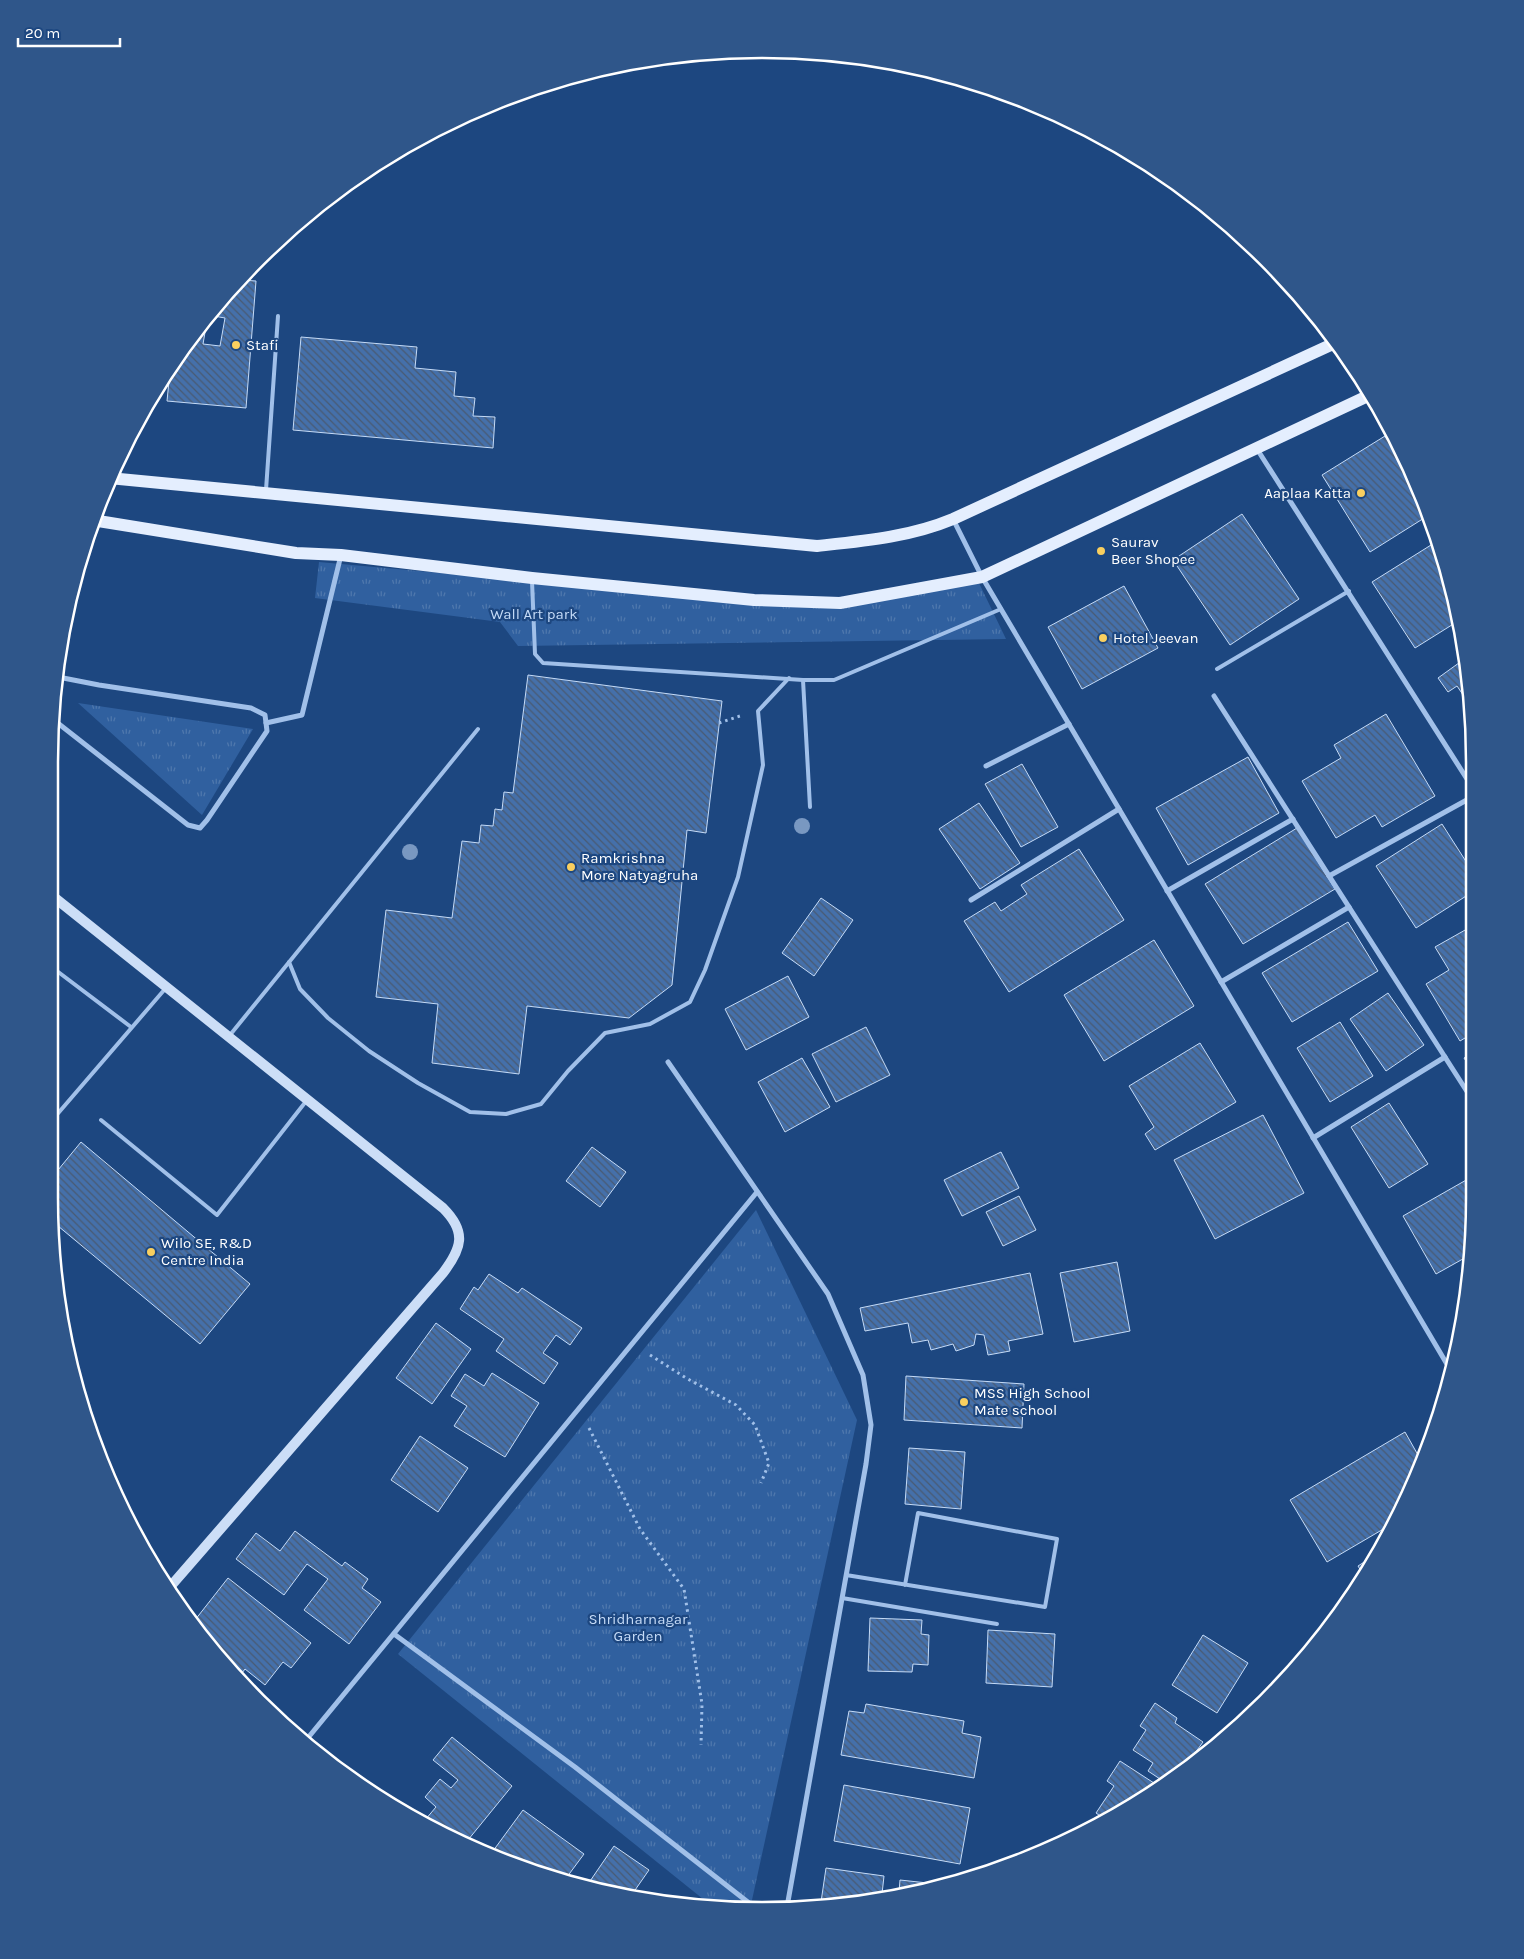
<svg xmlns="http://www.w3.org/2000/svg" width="1524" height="1959" viewBox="0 0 1524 1959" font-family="Karla,sans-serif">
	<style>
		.grass { fill: url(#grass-tufts) }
		.building { fill: url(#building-back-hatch); stroke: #c5dbf7; fill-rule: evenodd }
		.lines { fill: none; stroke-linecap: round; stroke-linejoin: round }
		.path { stroke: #a1c0e9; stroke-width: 3; stroke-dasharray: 2.5 4; stroke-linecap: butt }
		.lane { stroke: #a1c0e9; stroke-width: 4 }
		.street { stroke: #a1c0e9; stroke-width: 5 }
		.secondary { stroke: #ccdef7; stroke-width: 10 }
		.primary { stroke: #e4eefe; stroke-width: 12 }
		.tree { fill: #7998c1 }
		.poi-dot { fill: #f9cf5f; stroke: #1d4780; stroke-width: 2 }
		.labels { text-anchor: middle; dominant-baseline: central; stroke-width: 4.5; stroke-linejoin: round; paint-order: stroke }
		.poi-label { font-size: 15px; fill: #fff; stroke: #1d4780; text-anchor: start }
		.park-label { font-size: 15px; fill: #c5dbf7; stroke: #1d4780 }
		.rim { fill: none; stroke: #fff; stroke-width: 2.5 }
	</style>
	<defs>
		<pattern id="grass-tufts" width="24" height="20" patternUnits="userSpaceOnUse" patternTransform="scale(1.25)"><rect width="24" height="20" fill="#30609f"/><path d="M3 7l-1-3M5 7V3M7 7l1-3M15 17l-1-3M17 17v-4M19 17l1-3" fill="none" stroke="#4f78ad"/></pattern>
		<pattern id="building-back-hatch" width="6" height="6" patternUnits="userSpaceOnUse" patternTransform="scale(1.25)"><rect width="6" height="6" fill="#4570aa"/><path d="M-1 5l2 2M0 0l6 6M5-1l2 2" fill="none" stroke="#495a72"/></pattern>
	</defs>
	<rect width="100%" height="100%" fill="#1d4780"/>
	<g class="grass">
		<path d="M319 562 839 609 977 579 1006 639 518 646 500 622 315 598Z"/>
		<path d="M78 703 253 729 202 815Z"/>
		<path d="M756 1210 857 1420 750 1909 708 1903 398 1654Z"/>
	</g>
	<g class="building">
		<path d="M241 280 256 281 246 408 167 401 170 371 196 328ZM208 315 225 318 220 346 203 344Z"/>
		<path d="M301 337 417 347 415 368 456 372 454 396 475 398 473 416 495 417 493 448 293 430Z"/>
		<path d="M1385 436 1415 483 1429 515 1370 552 1322 475Z"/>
		<path d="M1242 514 1299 599 1230 645 1173 560Z"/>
		<path d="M1439 540 1455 623 1415 648 1372 582Z"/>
		<path d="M1124 586 1158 648 1082 689 1048 627Z"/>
		<path d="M1463 660 1472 708 1457 686 1448 692 1438 678Z"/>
		<path d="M528 675 722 701 706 833 687 830 672 985 629 1018 527 1006 519 1074 432 1063 438 1004 376 997 386 910 452 918 462 841 479 843 481 825 493 826 495 809 502 810 504 792 513 793Z"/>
		<path d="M1386 714 1435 796 1382 827 1375 815 1336 838 1302 781 1341 758 1334 745Z"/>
		<path d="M1248 757 1279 813 1188 865 1156 808Z"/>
		<path d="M1022 764 1058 827 1021 847 985 784Z"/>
		<path d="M979 803 1020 863 980 889 939 829Z"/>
		<path d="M1442 824 1474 874V891L1416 928 1376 866Z"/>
		<path d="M1297 828 1335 889 1243 944 1205 884Z"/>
		<path d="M1079 849 1124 920 1009 992 964 921 995 902 1001 911 1027 894 1021 885Z"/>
		<path d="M821 898 853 920 814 976 782 953Z"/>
		<path d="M1348 922 1378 971 1292 1022 1262 973Z"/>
		<path d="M1474 925 1475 1032 1460 1041 1426 984 1449 970 1435 947Z"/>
		<path d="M1154 940 1194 1006 1104 1061 1064 995Z"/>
		<path d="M788 976 809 1017 746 1050 725 1009Z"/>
		<path d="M1388 993 1424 1045 1386 1071 1350 1019Z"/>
		<path d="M1340 1022 1373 1076 1330 1102 1297 1048Z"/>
		<path d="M866 1027 890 1075 836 1102 812 1054Z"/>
		<path d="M1200 1043 1236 1102 1155 1150 1145 1134 1154 1127 1129 1086Z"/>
		<path d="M1475 1051V1076L1464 1058Z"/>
		<path d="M802 1058 830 1107 785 1132 758 1082Z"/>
		<path d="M1389 1103 1428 1164 1389 1188 1351 1127Z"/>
		<path d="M1263 1115 1304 1193 1215 1239 1174 1160Z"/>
		<path d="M81 1142 250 1284 200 1344 52 1221 49 1181Z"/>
		<path d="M592 1147 626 1172 600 1207 566 1181Z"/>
		<path d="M1001 1152 1019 1188 962 1216 944 1180Z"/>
		<path d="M1475 1175V1197L1470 1255 1436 1274 1403 1216Z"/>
		<path d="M1019 1196 1036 1230 1003 1246 986 1212Z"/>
		<path d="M1117 1262 1130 1331 1074 1342 1060 1273Z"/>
		<path d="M1030 1273 1043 1334 1008 1341 1010 1351 988 1355 984 1335 976 1334 974 1345 956 1351 953 1344 931 1350 928 1340 912 1343 908 1323 865 1331 860 1308Z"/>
		<path d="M489 1274 518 1293 522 1288 582 1328 570 1345 556 1335 543 1353 558 1363 544 1384 496 1351 504 1339 460 1309 474 1287 478 1290Z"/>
		<path d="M436 1323 471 1349 432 1404 396 1378Z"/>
		<path d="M492 1373 539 1403 505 1457 454 1426 467 1406 451 1396 465 1374 484 1386Z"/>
		<path d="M906 1376 1024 1384 1022 1428 904 1420Z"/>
		<path d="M1405 1432 1418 1455 1427 1450 1421 1470 1392 1524 1327 1562 1290 1500Z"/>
		<path d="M420 1436 468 1468 438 1512 391 1480Z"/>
		<path d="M909 1448 965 1452 961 1509 905 1504Z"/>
		<path d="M295 1531 342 1566 345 1562 368 1579 362 1588 381 1602 349 1644 304 1610 328 1579 307 1564 284 1595 236 1559 256 1533 280 1551Z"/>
		<path d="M1375 1555 1364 1576 1358 1566Z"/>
		<path d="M228 1578 311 1643 291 1668 283 1662 265 1685 245 1669 239 1677 195 1620Z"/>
		<path d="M870 1618 922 1620 921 1634 929 1635 928 1665 913 1664 912 1672 868 1671Z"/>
		<path d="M988 1630 1055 1634 1052 1687 986 1683Z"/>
		<path d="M1203 1635 1248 1663 1217 1713 1172 1685Z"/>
		<path d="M1155 1703 1177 1718 1175 1723 1203 1742 1190 1760 1163 1781 1148 1771 1153 1763 1133 1750 1146 1730 1140 1726Z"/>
		<path d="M866 1704 964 1721 962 1733 981 1737 974 1778 841 1755 849 1711 864 1713Z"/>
		<path d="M452 1737 512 1786 468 1840 409 1816 414 1810 425 1820 436 1807 425 1797 440 1779 451 1788 458 1780 433 1760Z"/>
		<path d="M1120 1761 1157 1785 1119 1815 1106 1820 1096 1813 1114 1786 1107 1781Z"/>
		<path d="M844 1785 970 1808 960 1864 834 1841Z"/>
		<path d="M523 1810 584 1854 564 1881 493 1851Z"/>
		<path d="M614 1846 649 1870 633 1893 586 1887Z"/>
		<path d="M826 1868 884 1876 882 1894 821 1902Z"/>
		<path d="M900 1880 946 1885V1886L899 1892Z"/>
	</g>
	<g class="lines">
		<g class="path">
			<path d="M719 723 740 716"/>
			<path d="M650 1355 686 1378 736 1405 755 1425 769 1463 761 1483"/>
			<path d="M589 1428 640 1529 684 1589 702 1704 701 1745"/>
		</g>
		<g class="lane">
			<path d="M266 490 278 316"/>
			<path d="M532 581 535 654 543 663 803 680H834L1001 609"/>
			<path d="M1217 669 1349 591"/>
			<path d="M803 680 810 807"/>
			<path d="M289 962 300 989 328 1018 369 1051 418 1083 470 1112 506 1114 541 1104 568 1071 605 1033 650 1024 690 1002 705 970 738 877 763 765 758 711 789 678"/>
			<path d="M49 965 131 1027"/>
			<path d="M230 1035 478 729"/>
			<path d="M54 1118 165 989"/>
			<path d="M101 1120 217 1215 307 1100"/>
			<path d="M846 1575 1045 1607 1057 1539 918 1513 905 1585"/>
			<path d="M842 1598 997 1624"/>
		</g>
		<g class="street">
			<path d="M1257 449 1474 790"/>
			<path d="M953 519 982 577 1451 1371"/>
			<path d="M1214 696 1475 1104"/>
			<path d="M50 717 188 825 200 828 207 820 267 731 265 715 251 708 99 685 58 677"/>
			<path d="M266 723 302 715 341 555"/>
			<path d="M986 766 1069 724"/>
			<path d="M1329 876 1474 796"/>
			<path d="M1167 891 1293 819"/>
			<path d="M971 900 1119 809"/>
			<path d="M1221 982 1349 907"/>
			<path d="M668 1062 828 1294 863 1375 871 1425 866 1464 787 1907"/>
			<path d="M1313 1138 1445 1057"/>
			<path d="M394 1634 575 1767 758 1910"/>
			<path d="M307 1739 757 1192"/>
		</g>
		<path class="secondary" d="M50 894 443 1208C467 1232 462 1248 443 1273L170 1587"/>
		<g class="primary">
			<path d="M109 478 817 546C864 541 910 537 953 519L1335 343"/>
			<path d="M92 520 296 553 341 555 532 578 754 600 840 603 982 577 1372 394"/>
		</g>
	</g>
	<g class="tree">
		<circle cx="802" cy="826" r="8"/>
		<circle cx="410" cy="852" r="8"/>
	</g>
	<g class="poi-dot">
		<circle cx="236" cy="345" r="5"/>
		<circle cx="1361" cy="493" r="5"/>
		<circle cx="1101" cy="551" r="5"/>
		<circle cx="1103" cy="638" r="5"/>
		<circle cx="571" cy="867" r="5"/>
		<circle cx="151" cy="1252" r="5"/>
		<circle cx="964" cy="1402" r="5"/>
	</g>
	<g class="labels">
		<g class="poi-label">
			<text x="246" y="345">Stafi</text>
			<text x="1351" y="493" text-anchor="end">Aaplaa Katta</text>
			<text x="1111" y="542">Saurav<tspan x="1111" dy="17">Beer Shopee</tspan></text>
			<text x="1113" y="638">Hotel Jeevan</text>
			<text x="581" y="858">Ramkrishna<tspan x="581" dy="17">More Natyagruha</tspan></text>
			<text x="161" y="1243">Wilo SE, R&amp;D<tspan x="161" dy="17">Centre India</tspan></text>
			<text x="974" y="1393">MSS High School<tspan x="974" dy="17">Mate school</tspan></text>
		</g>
		<g class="park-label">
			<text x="534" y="614">Wall Art park</text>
			<text x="638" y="1619">Shridharnagar<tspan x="638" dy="17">Garden</tspan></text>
		</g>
	</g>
	<path d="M0 0H1524V1959H0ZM762 58H762A704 704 0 0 1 1466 762V1198A704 704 0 0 1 762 1902H762A704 704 0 0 1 58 1198V762A704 704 0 0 1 762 58Z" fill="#2f568a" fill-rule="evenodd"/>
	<path class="rim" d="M762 58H762A704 704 0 0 1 1466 762V1198A704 704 0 0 1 762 1902H762A704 704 0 0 1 58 1198V762A704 704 0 0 1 762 58Z"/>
	<path d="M18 38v8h102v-8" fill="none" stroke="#ffffff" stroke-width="2.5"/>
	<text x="25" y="38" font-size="15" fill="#ffffff" stroke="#1d4780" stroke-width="4" paint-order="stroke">20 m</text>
</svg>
